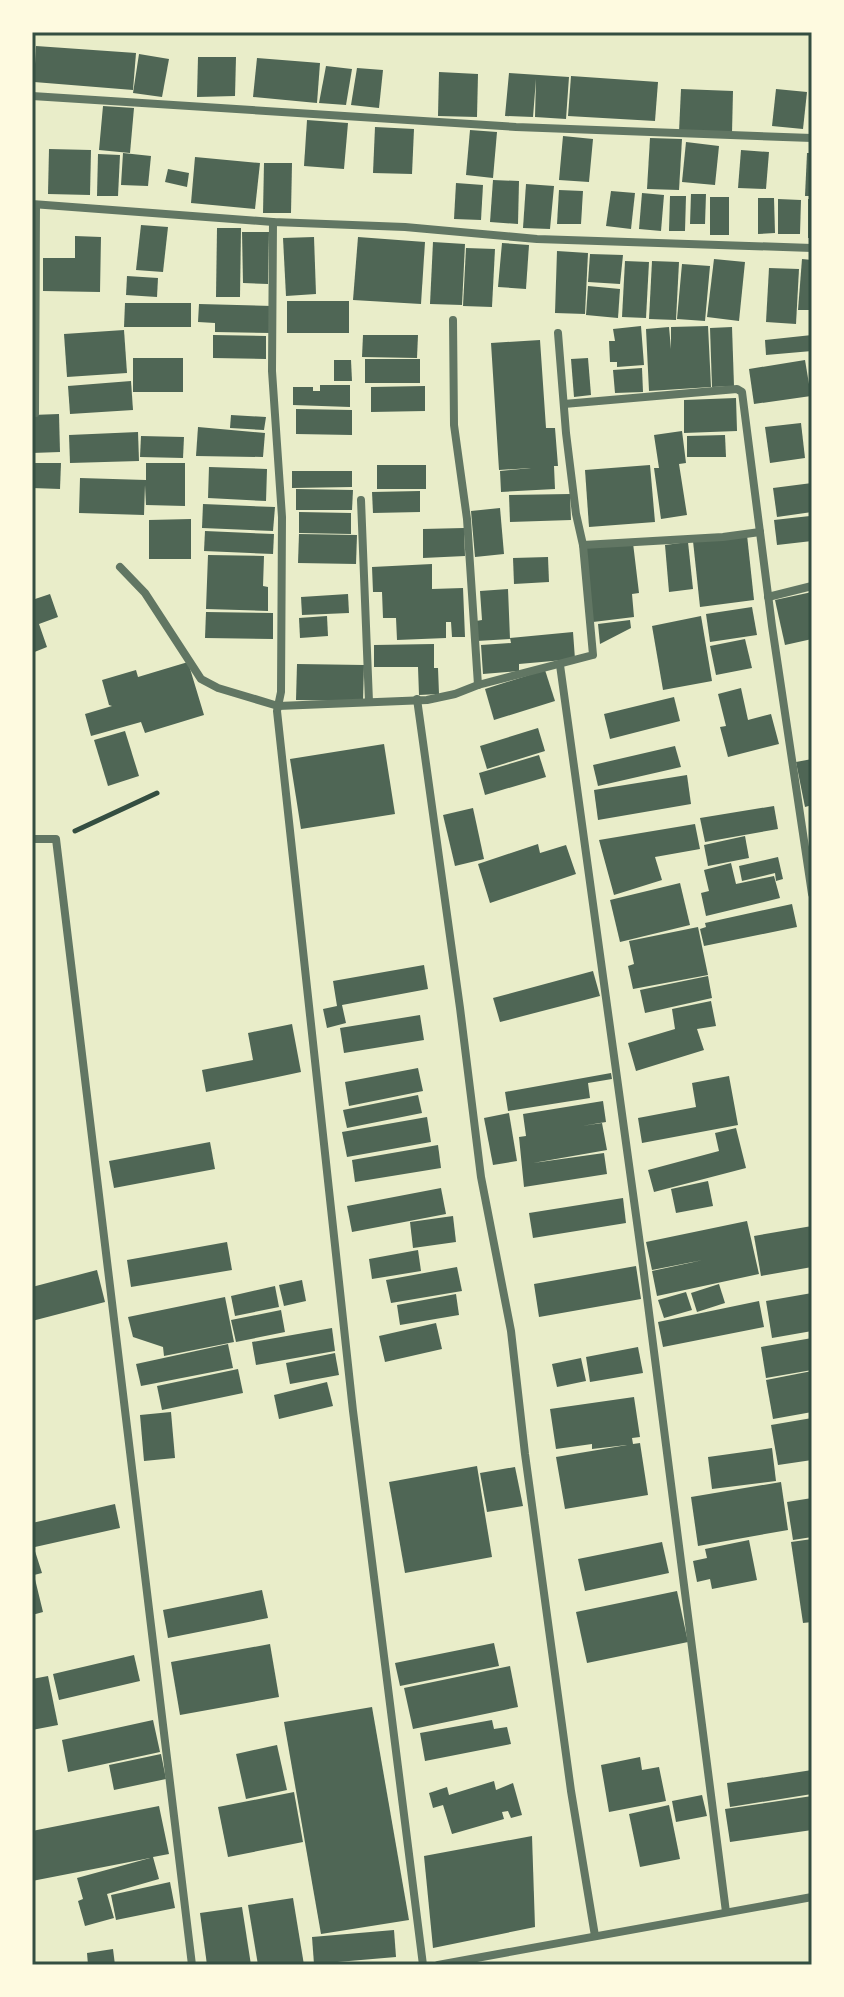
<svg xmlns="http://www.w3.org/2000/svg" width="844" height="1997" viewBox="0 0 844 1997" font-family="Mulish,sans-serif">
	<style>
		.building { fill: #4f6655 }
		.lines { fill: none; stroke-linecap: round; stroke-linejoin: round }
		.path { stroke: #344e41; stroke-width: 5 }
		.service { stroke: #617663; stroke-width: 6 }
		.minor { stroke: #617663; stroke-width: 8 }
		.neatline { fill: none; stroke: #344e41; stroke-width: 3 }
	</style>
	<rect width="100%" height="100%" fill="#e9edc9"/>
	<g class="building">
		<path d="M36 46 136 53 133 90 34 82Z"/>
		<path d="M139 54 169 59 162 97 133 93Z"/>
		<path d="M198 57H236L235 96 197 97Z"/>
		<path d="M257 58 320 63 317 103 253 97Z"/>
		<path d="M326 66 352 69 346 105 319 103Z"/>
		<path d="M357 68 383 70 379 108 351 105Z"/>
		<path d="M439 72 478 74 477 117 438 116Z"/>
		<path d="M509 73 569 77 566 119 535 117 536 79 533 117 505 116Z"/>
		<path d="M571 76 658 82 655 121 568 116Z"/>
		<path d="M681 89 733 91 732 133 679 132Z"/>
		<path d="M776 89 807 92 803 129 772 126Z"/>
		<path d="M103 106 134 108 130 153 99 150Z"/>
		<path d="M307 120 348 123 344 169 304 166Z"/>
		<path d="M375 127 414 129 412 174 373 173Z"/>
		<path d="M470 130 497 132 493 178 466 175Z"/>
		<path d="M563 136 593 139 589 182 559 180Z"/>
		<path d="M650 138 682 139 679 190 647 189Z"/>
		<path d="M686 142 719 146 715 185 682 182Z"/>
		<path d="M49 149 91 150 90 195 48 194Z"/>
		<path d="M741 150 769 152 766 189 738 188Z"/>
		<path d="M123 153 151 156 148 186 121 185Z"/>
		<path d="M807 153H812V196H805Z"/>
		<path d="M98 154 120 155 118 196H97Z"/>
		<path d="M195 157 260 163 255 209 191 203Z"/>
		<path d="M264 163H292L291 213H263Z"/>
		<path d="M168 169 189 173 187 187 165 182Z"/>
		<path d="M493 180 519 181 518 224 490 222Z"/>
		<path d="M456 183 483 185 481 220 454 219Z"/>
		<path d="M526 184 554 186 550 229 523 228Z"/>
		<path d="M559 190 583 191 581 224H557Z"/>
		<path d="M611 191 635 193 631 229 606 226Z"/>
		<path d="M642 193 664 195 661 231 639 229Z"/>
		<path d="M691 194H706L705 224H690Z"/>
		<path d="M670 196H686L685 231H669Z"/>
		<rect x="710" y="197" width="19" height="38"/>
		<path d="M758 198H774L775 233 758 234Z"/>
		<path d="M778 199 801 200 800 234H778Z"/>
		<rect x="808" y="199" width="4" height="39"/>
		<path d="M141 225 168 227 163 272 136 270Z"/>
		<path d="M217 228H241L240 297H216Z"/>
		<path d="M242 232H269L268 284 243 283Z"/>
		<path d="M75 236 101 237 100 292 43 291V258H75Z"/>
		<path d="M314 237 316 294 286 296 283 238Z"/>
		<path d="M358 237 425 242 421 304 353 300Z"/>
		<path d="M433 242 465 244 462 305 430 304Z"/>
		<path d="M502 243 529 245 526 289 498 287Z"/>
		<path d="M466 248 495 249 492 307 463 306Z"/>
		<path d="M557 251 588 253 585 314 555 313Z"/>
		<path d="M590 254 623 255 620 284 588 282Z"/>
		<path d="M714 259 745 262 739 321 707 317Z"/>
		<path d="M802 259 812 260V310H798Z"/>
		<path d="M625 261 649 262 646 318 622 317Z"/>
		<path d="M652 261 679 262 676 320 649 319Z"/>
		<path d="M682 264 710 266 705 321 677 319Z"/>
		<path d="M769 268 799 269 796 324 766 322Z"/>
		<path d="M127 276 158 278 157 297 126 295Z"/>
		<path d="M588 286 620 289 618 318 586 315Z"/>
		<rect x="287" y="301" width="62" height="32"/>
		<path d="M125 303H191V327H124Z"/>
		<path d="M199 304 272 306 271 333 215 332V323L198 322Z"/>
		<path d="M641 326 644 365 617 367V362H610L609 341H615L613 329Z"/>
		<path d="M708 326 711 387 649 391 646 329 669 327 671 349V327Z"/>
		<path d="M732 327 734 386 712 387 710 328Z"/>
		<path d="M124 330 127 373 67 377 64 334Z"/>
		<path d="M213 335 266 336V359L213 358Z"/>
		<path d="M363 335H418L417 358 362 357Z"/>
		<path d="M812 335V351L766 355 765 340Z"/>
		<path d="M540 340 546 428H555L558 466H554L555 489 501 492 500 471 531 468 499 470 491 343Z"/>
		<rect x="133" y="358" width="50" height="34"/>
		<path d="M588 358 591 395 574 397 571 359Z"/>
		<rect x="365" y="359" width="55" height="24"/>
		<path d="M334 360H351L352 381H334Z"/>
		<path d="M805 360 811 396 754 404 749 369Z"/>
		<path d="M642 368 643 392 615 393 613 370Z"/>
		<path d="M131 381 133 410 70 414 68 386Z"/>
		<path d="M320 385H350V407L293 405V387H313V391H320Z"/>
		<path d="M425 386V411L371 412V387Z"/>
		<path d="M736 398 737 431 684 433V400Z"/>
		<path d="M296 409 352 410V435L296 434Z"/>
		<path d="M59 414 60 452 32 453V415Z"/>
		<path d="M231 415 266 417 264 430 230 428Z"/>
		<path d="M801 423 805 458 770 463 765 427Z"/>
		<path d="M198 427 265 433 263 457 196 456Z"/>
		<path d="M682 431 686 463 679 464 687 515 661 519 654 468H659L654 435Z"/>
		<path d="M138 432 139 461 70 463 69 435Z"/>
		<path d="M725 435 726 457H687V436Z"/>
		<path d="M141 436 184 437 183 458 140 457Z"/>
		<path d="M32 463H61L60 489 32 488Z"/>
		<path d="M146 463H185V506L146 505 145 485 144 515 79 513 80 478 146 480Z"/>
		<rect x="377" y="465" width="49" height="24"/>
		<path d="M650 465 655 522 589 527 585 470Z"/>
		<path d="M209 467 267 469 266 501 208 498Z"/>
		<path d="M292 471H352V487L292 488Z"/>
		<path d="M812 483V512L777 517 773 488Z"/>
		<path d="M296 489 353 490 352 510H296Z"/>
		<path d="M420 491V512L373 513 372 492Z"/>
		<path d="M570 494 571 520 510 522 509 495Z"/>
		<path d="M203 504 275 507 273 531 202 528Z"/>
		<path d="M500 508 504 554 475 557 471 511Z"/>
		<path d="M299 512 351 513V534L299 533Z"/>
		<path d="M810 516 812 541 777 545 774 520Z"/>
		<path d="M191 519V559H149V520Z"/>
		<path d="M464 528 465 556 423 558V529Z"/>
		<path d="M205 531 274 534 273 554 204 551Z"/>
		<path d="M299 534 357 535 356 564 298 563Z"/>
		<path d="M747 535 754 600 700 607 693 541Z"/>
		<path d="M688 542 693 589 669 592 665 545Z"/>
		<path d="M633 543 639 593 632 594 634 617 593 622 585 548Z"/>
		<path d="M208 555 264 556 263 586 268 587V611L206 609Z"/>
		<path d="M548 557 549 582 514 584 513 558Z"/>
		<path d="M432 564V589L463 588 465 637H452L451 622H446V638L397 640 396 618H383L382 592H373L372 567Z"/>
		<path d="M508 589 510 639 477 641 476 621 482 620 480 591Z"/>
		<path d="M812 592V639L785 645 775 600Z"/>
		<path d="M50 594 58 617 39 624 47 647 32 653V600Z"/>
		<path d="M348 594 349 613 302 615 301 597Z"/>
		<path d="M752 607 757 635 710 642 706 614Z"/>
		<path d="M206 612 273 613V639L205 638Z"/>
		<path d="M327 616 328 636 300 638 299 618Z"/>
		<path d="M701 616 712 681 663 690 652 626Z"/>
		<path d="M630 620 631 628 600 644 598 624Z"/>
		<path d="M573 632 575 659 519 664V671L483 674 481 645 511 643 510 638Z"/>
		<path d="M745 639 752 668 716 675 710 646Z"/>
		<path d="M434 644V668H438L439 694 419 695 418 667H374V645Z"/>
		<path d="M188 662 204 715 145 733 141 722 91 736 85 714 112 706 109 705 102 680 136 670 138 677Z"/>
		<path d="M297 664 364 665 363 701 296 700Z"/>
		<path d="M545 670 555 701 494 720 485 689Z"/>
		<path d="M741 688 748 720 771 714 779 744 728 757 720 727 726 726 718 694Z"/>
		<path d="M674 697 680 721 610 739 604 714Z"/>
		<path d="M538 728 545 751 487 769 480 746Z"/>
		<path d="M125 731 139 776 108 786 94 740Z"/>
		<path d="M384 744 395 814 301 829 290 759Z"/>
		<path d="M675 746 681 767 598 786 593 765Z"/>
		<path d="M539 755 546 777 485 795 479 773Z"/>
		<path d="M812 759V805L805 807 796 762Z"/>
		<path d="M687 775 691 804 598 820 594 790Z"/>
		<path d="M774 806 778 829 705 842 700 818Z"/>
		<path d="M473 808 484 859 455 866 443 815Z"/>
		<path d="M695 824 700 849 655 857 662 880 614 895 599 840Z"/>
		<path d="M745 836 749 858 708 866 704 845Z"/>
		<path d="M538 844 540 853 566 845 576 874 490 903 478 864Z"/>
		<path d="M778 857 783 879 776 881 775 873 742 881 739 866Z"/>
		<path d="M731 863 736 884 774 876 780 898 706 916 701 893 709 891 704 870Z"/>
		<path d="M680 883 690 925 620 942 610 900Z"/>
		<path d="M792 904 797 927 704 946 700 929 706 927 705 923Z"/>
		<path d="M698 927 708 975 633 989 628 966 634 964 629 941Z"/>
		<path d="M424 965 428 989 342 1005 346 1023 327 1028 323 1009 337 1006 333 981Z"/>
		<path d="M593 971 600 996 500 1022 493 998Z"/>
		<path d="M708 976 712 998 645 1013 640 990Z"/>
		<path d="M711 1001 716 1026 697 1029 704 1050 636 1071 628 1043 675 1029 672 1009Z"/>
		<path d="M420 1015 424 1040 344 1053 340 1028Z"/>
		<path d="M292 1024 301 1072 206 1092 202 1070 253 1060 248 1033Z"/>
		<path d="M418 1068 423 1091 349 1106 345 1082Z"/>
		<path d="M611 1073 612 1079 588 1083 590 1098 508 1111 505 1092Z"/>
		<path d="M729 1076 738 1125 642 1143 638 1118 696 1107 692 1083Z"/>
		<path d="M418 1095 422 1113 347 1128 343 1110Z"/>
		<path d="M603 1101 606 1122 582 1126 602 1123 607 1150 533 1163 604 1153 607 1174 524 1187 519 1137 526 1136 523 1114Z"/>
		<path d="M509 1113 517 1161 493 1165 484 1118Z"/>
		<path d="M427 1117 431 1142 347 1157 342 1132Z"/>
		<path d="M736 1128 746 1168 654 1192 648 1170 719 1151 715 1133Z"/>
		<path d="M210 1142 215 1169 114 1188 109 1161Z"/>
		<path d="M438 1145 441 1168 355 1182 352 1160Z"/>
		<path d="M708 1181 713 1206 676 1213 671 1189Z"/>
		<path d="M441 1188 446 1214 352 1232 347 1206Z"/>
		<path d="M623 1198 626 1223 533 1238 529 1213Z"/>
		<path d="M453 1216 456 1242 413 1248 410 1222Z"/>
		<path d="M747 1221 759 1274 657 1296 652 1271 703 1260 652 1270 646 1242Z"/>
		<path d="M812 1226V1267L761 1276 754 1236Z"/>
		<path d="M227 1242 232 1270 131 1287 127 1260Z"/>
		<path d="M418 1250 421 1271 372 1279 369 1259Z"/>
		<path d="M636 1266 641 1299 539 1317 534 1284Z"/>
		<path d="M457 1267 462 1291 391 1303 386 1280Z"/>
		<path d="M97 1270 105 1302 32 1321V1287Z"/>
		<path d="M302 1280 306 1301 284 1306 279 1285Z"/>
		<path d="M719 1284 725 1303 697 1312 691 1293Z"/>
		<path d="M275 1286 279 1307 235 1316 231 1296Z"/>
		<path d="M686 1292 692 1310 664 1318 658 1300Z"/>
		<path d="M812 1293V1331L772 1338 766 1301Z"/>
		<path d="M456 1294 459 1315 400 1325 397 1305Z"/>
		<path d="M225 1297 234 1342 164 1356 163 1347 133 1337 128 1317Z"/>
		<path d="M759 1301 764 1327 663 1347 658 1322Z"/>
		<path d="M281 1310 285 1332 236 1342 231 1320Z"/>
		<path d="M436 1323 442 1349 385 1362 379 1336Z"/>
		<path d="M332 1328 335 1351 256 1365 252 1342Z"/>
		<path d="M812 1338V1370L766 1378 761 1347Z"/>
		<path d="M228 1344 233 1368 141 1386 136 1364Z"/>
		<path d="M638 1347 643 1373 590 1382 586 1357Z"/>
		<path d="M335 1353 339 1375 290 1384 286 1363Z"/>
		<path d="M581 1358 586 1381 557 1387 552 1364Z"/>
		<path d="M238 1369 243 1393 162 1410 157 1386Z"/>
		<path d="M812 1371V1412L773 1419 766 1380Z"/>
		<path d="M327 1382 333 1406 279 1419 274 1395Z"/>
		<path d="M634 1397 640 1437 632 1438 633 1444 640 1443 648 1495 565 1509 556 1457 627 1445 592 1449V1444L556 1449 550 1409Z"/>
		<path d="M171 1412 175 1458 144 1461 140 1415Z"/>
		<path d="M812 1418V1460L778 1465 771 1425Z"/>
		<path d="M772 1448 776 1481 712 1489 708 1457Z"/>
		<path d="M477 1466 492 1557 405 1573 389 1482Z"/>
		<path d="M515 1467 523 1506 487 1512 480 1473Z"/>
		<path d="M781 1482 788 1530 698 1546 691 1497Z"/>
		<path d="M812 1498V1537L793 1540 787 1502Z"/>
		<path d="M115 1504 120 1528 35 1547 32 1523Z"/>
		<path d="M812 1539V1622L803 1623 791 1542Z"/>
		<path d="M749 1540 757 1580 712 1589 710 1579 697 1582 693 1561 707 1558 705 1549Z"/>
		<path d="M662 1542 669 1573 585 1591 578 1559Z"/>
		<path d="M34 1548 42 1573 34 1575 43 1612 32 1615V1549Z"/>
		<path d="M262 1590 268 1618 168 1638 163 1610Z"/>
		<path d="M677 1591 688 1642 587 1663 576 1612Z"/>
		<path d="M494 1643 499 1666 400 1686 395 1663Z"/>
		<path d="M270 1644 279 1697 180 1715 171 1662Z"/>
		<path d="M134 1655 140 1681 59 1700 53 1674Z"/>
		<path d="M510 1666 518 1707 413 1729 404 1688Z"/>
		<path d="M48 1676 58 1725 32 1730V1679Z"/>
		<path d="M372 1707 409 1920 321 1934 284 1722Z"/>
		<path d="M153 1720 160 1752 68 1772 62 1740Z"/>
		<path d="M492 1720 494 1729 507 1727 511 1744 425 1761 420 1733Z"/>
		<path d="M277 1745 287 1790 246 1799 236 1754Z"/>
		<path d="M161 1754 166 1779 114 1790 109 1765Z"/>
		<path d="M640 1757 642 1770 659 1767 666 1801 609 1812 601 1765Z"/>
		<path d="M812 1770V1794L730 1807 727 1783Z"/>
		<path d="M494 1781 496 1790 513 1783 522 1815 511 1818 508 1811 502 1812 504 1819 452 1834 443 1805 433 1808 429 1793 447 1787 449 1795Z"/>
		<path d="M294 1792 303 1842 228 1857 218 1807Z"/>
		<path d="M702 1795 707 1816 676 1822 672 1801Z"/>
		<path d="M812 1796V1830L730 1842 725 1809Z"/>
		<path d="M669 1805 680 1859 640 1867 629 1814Z"/>
		<path d="M159 1806 169 1854 153 1857 159 1879 107 1894 114 1918 85 1926 78 1901 83 1899 77 1878 150 1858 32 1881V1831Z"/>
		<path d="M532 1836 535 1927 433 1948 424 1856Z"/>
		<path d="M170 1882 175 1908 116 1920 111 1895Z"/>
		<path d="M293 1898 304 1965H258L248 1905Z"/>
		<path d="M242 1907 251 1965H207L200 1913Z"/>
		<path d="M394 1930 396 1957 314 1964 312 1937Z"/>
		<path d="M113 1949 115 1965H88L87 1953Z"/>
	</g>
	<g class="lines">
		<path class="path" d="M75 831 157 793"/>
		<path class="service" d="M36 414 37 204"/>
		<g class="minor">
			<path d="M32 96 516 127 812 138"/>
			<path d="M32 204 273 222 405 227 537 239 812 248"/>
			<path d="M273 222 272 371 282 517 281 692 277 711 353 1411 423 1965"/>
			<path d="M453 320 454 425 467 519 478 685"/>
			<path d="M564 404 737 389 742 392 772 626 812 894"/>
			<path d="M361 500 369 702"/>
			<path d="M583 545 723 537 760 532"/>
			<path d="M120 567 145 593 201 679 218 688 278 706 427 700 455 694 478 685 593 655 583 545 576 514 566 433 558 333"/>
			<path d="M768 597 812 586"/>
			<path d="M560 665 643 1266 726 1912"/>
			<path d="M417 699 460 1008 481 1177 511 1331 525 1454 571 1791 595 1936"/>
			<path d="M32 839H56L192 1965"/>
			<path d="M438 1965 812 1897"/>
		</g>
	</g>
	<rect width="844" height="1997" fill="none" stroke="#fefae0" stroke-width="68"/>
	<rect x="34" y="34" width="776" height="1929" class="neatline"/>
</svg>
